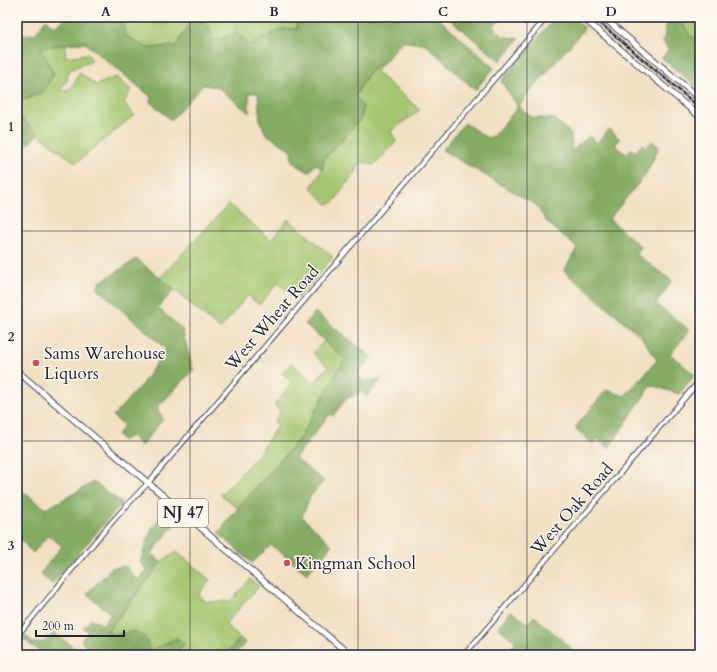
<svg xmlns="http://www.w3.org/2000/svg" width="717" height="672" viewBox="0 0 717 672" font-family="Cardo,serif">
	<style>
		.green { fill: #a4c66f; stroke: #637455 }
		.forest { fill: #83ab62; stroke: #52664e }
		.lines { fill: none; stroke-linecap: round; stroke-linejoin: round }
		.minor-casing { stroke: #413e4f; stroke-width: 6 }
		.major-casing { stroke: #413e4f; stroke-width: 7 }
		.minor { stroke: #fff; stroke-width: 4 }
		.major { stroke: #fff; stroke-width: 5 }
		.rail-casing { stroke: #22223b; stroke-width: 2.5 }
		.rail { stroke: #fbf7ec; stroke-width: 1; stroke-dasharray: 3; stroke-linecap: butt }
		.grid { fill: none; stroke: #22223b; stroke-width: 1; stroke-opacity: 0.55 }
		.poi-dot { fill: #d1495b; stroke: #fbf7ec; stroke-width: 1.5 }
		.labels { text-anchor: middle; dominant-baseline: central; stroke-width: 3; stroke-linejoin: round; paint-order: stroke }
		.shield { fill: #fbf7ec; stroke: #636270; stroke-width: 1 }
		.shield-label { font-size: 16px; font-weight: bold; fill: #22223b }
		.street-label { font-size: 17px; fill: #22223b; stroke: #fbf7ec }
		.poi-label { font-size: 17px; fill: #22223b; stroke: #fbf7ec; text-anchor: start }
		.neatline { fill: none; stroke: #22223b; stroke-width: 1.5 }
		.grid-label { font-size: 13px; text-anchor: middle; font-weight: bold; fill: #22223b }
	</style>
	<rect width="100%" height="100%" fill="#fbf7ec"/>
	<filter id="ink" filterUnits="userSpaceOnUse"><feTurbulence type="fractalNoise" baseFrequency=".025" numOctaves="2"/><feDisplacementMap in="SourceGraphic" scale="8" xChannelSelector="R" yChannelSelector="G"/><feConvolveMatrix kernelMatrix="1 2 1 2 8 2 1 2 1" color-interpolation-filters="sRGB"/></filter>
	<filter id="wash" filterUnits="userSpaceOnUse"><feTurbulence type="fractalNoise" baseFrequency=".012" numOctaves="4" result="noise"/><feDisplacementMap in="SourceGraphic" scale="16" xChannelSelector="R" yChannelSelector="G"/><feGaussianBlur stdDeviation="0.9" result="paint"/><feColorMatrix in="noise" values="0 0 0 0 0 0 0 0 0 0 0 0 0 0 0 0 0 1.4 0 .05"/><feComposite in="paint" operator="in"/></filter>
	<g filter="url(#wash)">
		<rect width="100%" height="100%" fill="#f2e0c3"/>
		<g class="green">
			<path d="M129 17H194L176 46 148 48 125 35 123 22Z"/>
			<path d="M199 17H297V29H282L250 45 213 41 210 29Z"/>
			<path d="M677 17H700V41L690 36 680 19Z"/>
			<path d="M66 44 65 57 88 54 92 61 69 70 67 81 59 90 69 91 80 73 96 85 116 77 131 90 124 103 134 115 76 163 38 134 17 114V103L43 92 40 48Z"/>
			<path d="M385 61 376 72 420 110 391 131 396 142 374 165 362 162 334 202 327 204 311 188 322 170 324 159 361 119 363 107 355 96 369 72Z"/>
			<path d="M229 204 271 240 288 219 333 257 297 299 278 283 259 305 248 295 220 329 160 278Z"/>
			<path d="M324 341 345 359 300 438 238 508 221 495 257 456 278 425 274 422 281 411 274 405 292 383 282 373 291 363 314 383 328 367 313 353Z"/>
			<path d="M177 552 210 580 199 594 206 602 231 601 250 579 259 586 225 624 240 638 225 655H173L185 644 149 651 145 637 113 635 108 630 126 608 161 562Z"/>
		</g>
		<g class="forest">
			<path d="M68 17H129L123 22 125 35 148 48 176 46 194 17H199L210 29 213 41 236 33 250 45 282 29H297V17H437L494 68 475 90 426 45 402 41 385 61 369 72 355 96 363 107 361 119 324 159 322 170 316 164 309 172 292 162 291 150 266 134 260 121 258 93H249V113L218 87 203 85 171 120 150 102 151 97 85 43 66 44 40 48 54 74 43 92 17 103V35L35 34 46 19 54 27Z"/>
			<path d="M447 17H454L459 22 470 17H501L502 20 493 25 502 36 519 39 500 61Z"/>
			<path d="M556 17H572L585 28 525 97 519 107 531 117 554 119 571 134 572 151 589 136 597 143 609 129 620 139 615 145 626 154 632 148 636 152 643 144 646 147 652 141 659 147 646 174 609 219 641 247 636 254 672 281 656 304 690 330 670 354 695 375 679 394 651 385 609 448 597 439 593 444 575 428 606 390 625 396 657 360 640 335 564 271 577 248 547 222 536 205 442 150 465 123 487 138 493 136 518 107 501 81Z"/>
			<path d="M662 17H677L680 19 690 36 700 41V90L662 58 668 50 663 42 667 22Z"/>
			<path d="M17 114 38 134 28 145 17 137Z"/>
			<path d="M137 259 174 290 158 308 182 329 193 370 157 408 163 419 141 446 132 436 122 440 117 434 124 426 113 416 142 384 166 349 98 289 99 283Z"/>
			<path d="M315 312 371 357 357 375 364 381 381 379 367 396 362 392 346 399 333 416 330 414 295 458 324 481 310 497 302 517 332 545 307 574 271 545 252 563 218 533 238 508 300 438 345 359 305 324Z"/>
			<path d="M94 482 122 503 52 584 40 574 62 546 48 535 33 553 17 536V487L46 509Z"/>
			<path d="M168 509 179 518 152 553 161 562 126 608 108 630 113 635 135 631 145 637 150 651 177 638 185 644 173 655H116L114 653 110 655H86L89 652 81 640 88 633 83 628 91 619 103 624 111 614 87 594C95 584 104 578 111 568L126 566 137 580 147 570 140 562 152 528Z"/>
			<path d="M511 611 527 623 534 616 579 655H505L516 642 498 627Z"/>
			<path d="M54 633 84 655H44L23 639 26 635 33 643 44 642Z"/>
			<path d="M240 638 246 643 234 655H225Z"/>
		</g>
	</g>
	<g filter="url(#ink)">
		<g class="lines">
			<g class="minor-casing">
				<g id="minor">
					<path d="M17 636C60 585 101 531 148 483L547 17"/>
					<path d="M464 655 700 380"/>
				</g>
			</g>
			<g class="major-casing">
				<g id="major">
					<path d="M582 17 700 117"/>
					<path d="M603 17 700 99"/>
					<path d="M17 371 350 655"/>
				</g>
			</g>
			<use href="#minor" class="minor"/>
			<use href="#major" class="major"/>
			<g class="rail-casing">
				<path id="rail" d="M593 17 700 108"/>
			</g>
			<use href="#rail" class="rail"/>
		</g>
	</g>
	<path class="grid" d="M190 17V655M358 17V655M527 17V655M17 231H700M17 441H700"/>
	<g class="poi-dot">
		<circle cx="36" cy="363" r="4"/>
		<circle cx="287" cy="563" r="4"/>
	</g>
	<g class="labels">
		<rect class="shield" x="158" y="499" width="50" height="28" rx="3"/>
		<g class="shield-label">
			<text x="183" y="513">NJ 47</text>
		</g>
		<g class="street-label">
			<text transform="translate(272 318) rotate(-49)">West Wheat Road</text>
			<text transform="translate(572 509) rotate(-49)">West Oak Road</text>
		</g>
		<g class="poi-label">
			<text x="44" y="353">Sams Warehouse<tspan x="44" dy="20">Liquors</tspan></text>
			<text x="295" y="563">Kingman School</text>
		</g>
	</g>
	<rect width="717" height="672" fill="none" stroke="#fbf7ec" stroke-width="44"/>
	<path d="M36 630v6h88v-6" fill="none" stroke="#22223b" stroke-width="2"/>
	<text x="42" y="630" font-size="12" fill="#22223b" stroke="#fbf7ec" stroke-width="3" paint-order="stroke">200 m</text>
	<rect x="22" y="22" width="673" height="628" class="neatline"/>
	<g class="grid-label">
		<text x="106" y="16">A</text>
		<text x="274" y="16">B</text>
		<text x="443" y="16">C</text>
		<text x="611" y="16">D</text>
		<text x="11" y="131">1</text>
		<text x="11" y="341">2</text>
		<text x="11" y="550">3</text>
	</g>
</svg>
